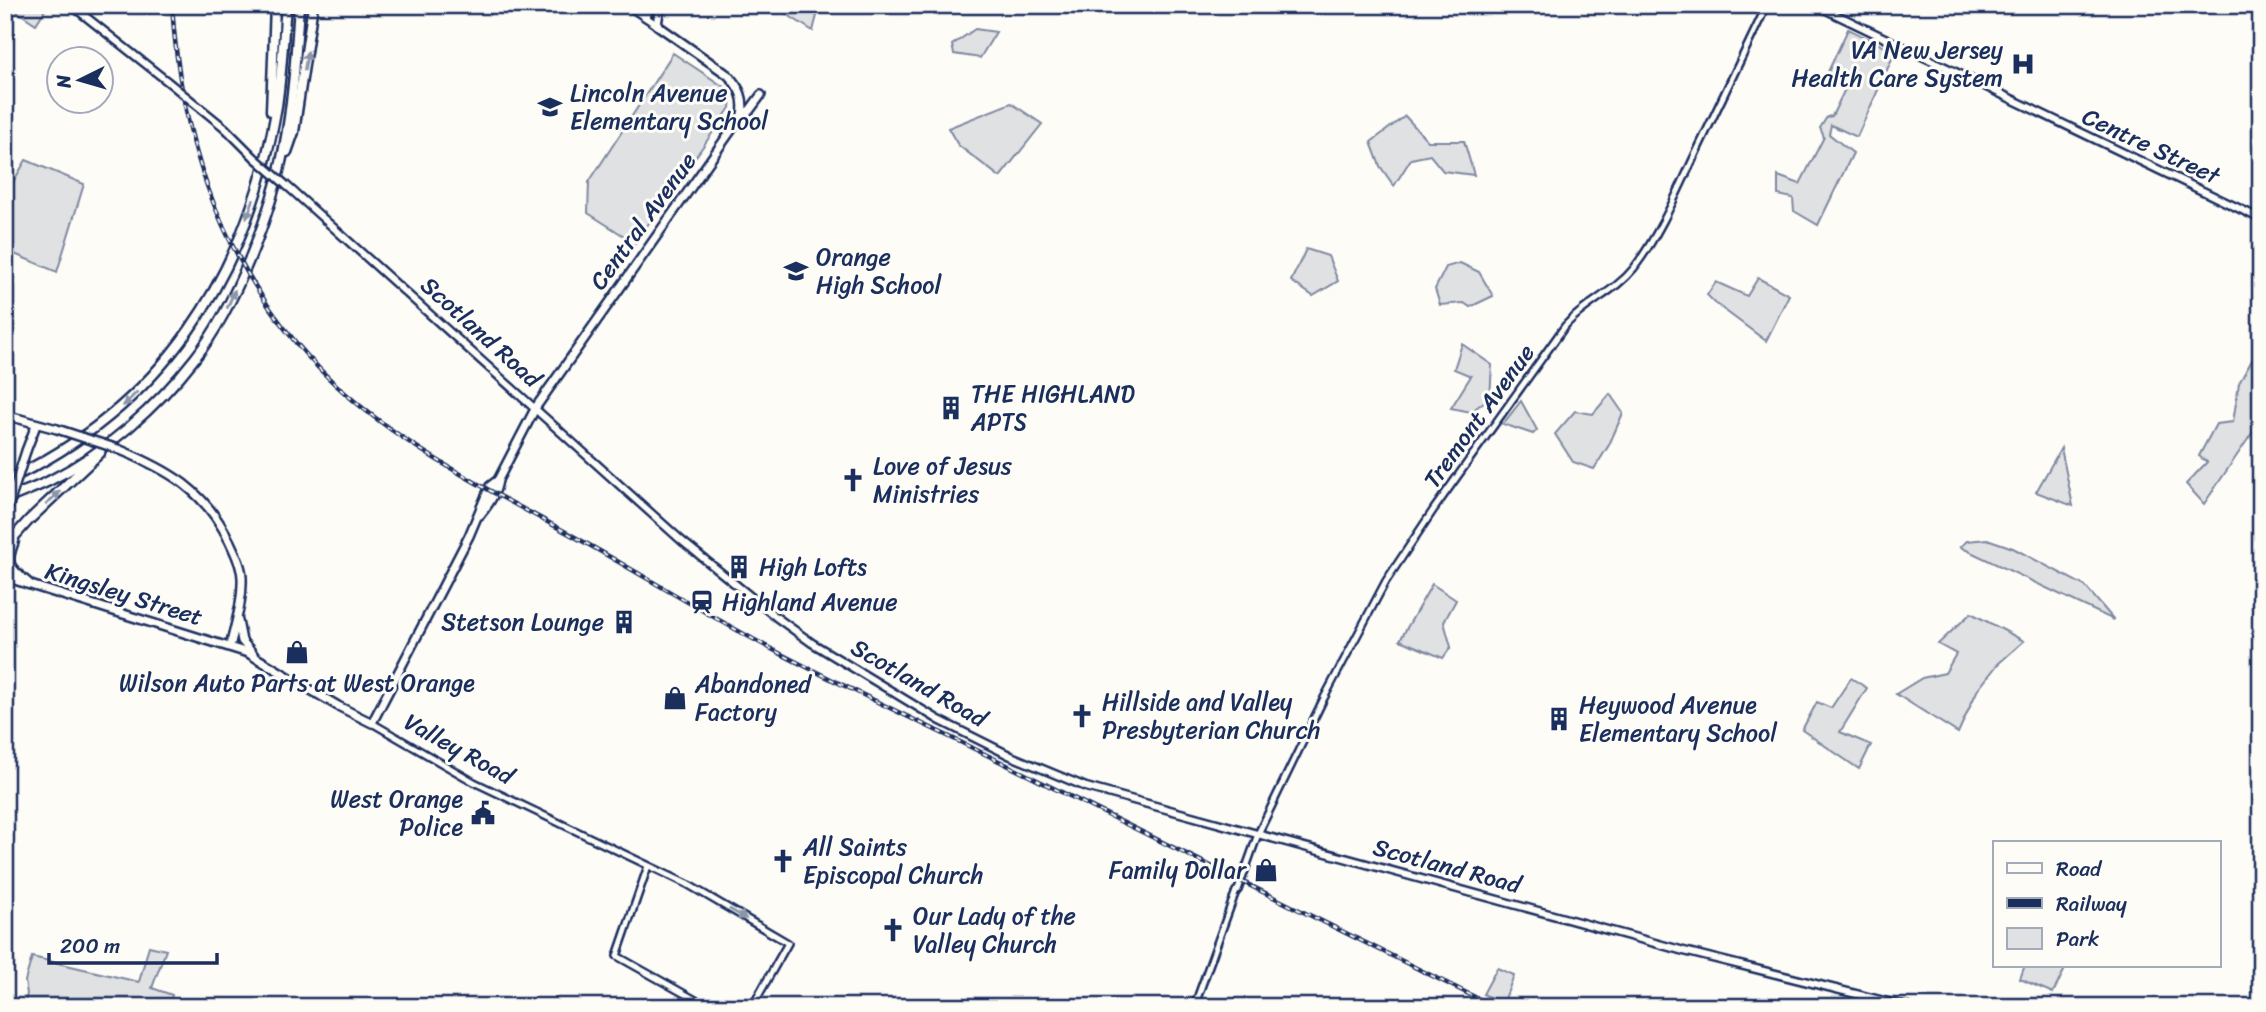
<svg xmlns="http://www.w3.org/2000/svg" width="2266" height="1012" viewBox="0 0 2266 1012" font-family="Sriracha,sans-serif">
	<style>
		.green { fill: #e0e1e3; stroke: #7e88a0; stroke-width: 2 }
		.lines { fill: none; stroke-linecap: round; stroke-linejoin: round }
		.tertiary-casing { stroke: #1b2f5e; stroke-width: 10 }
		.secondary-casing { stroke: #1b2f5e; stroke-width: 11 }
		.primary-casing { stroke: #1b2f5e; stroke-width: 12 }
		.motorway-casing { stroke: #1b2f5e; stroke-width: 13 }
		.tertiary { stroke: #fdfcf7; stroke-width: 5 }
		.secondary { stroke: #fdfcf7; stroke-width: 6 }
		.primary { stroke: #fdfcf7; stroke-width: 7 }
		.motorway { stroke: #fdfcf7; stroke-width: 8 }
		.rail-casing { stroke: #1b2f5e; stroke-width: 4.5 }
		.rail { stroke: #fdfcf7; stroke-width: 2; stroke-dasharray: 5; stroke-linecap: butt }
		.secondary-bridge-casing { stroke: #1b2f5e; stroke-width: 11; stroke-linecap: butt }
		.primary-bridge-casing { stroke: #1b2f5e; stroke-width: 12; stroke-linecap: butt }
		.secondary-bridge { stroke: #fdfcf7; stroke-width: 6 }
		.primary-bridge { stroke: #fdfcf7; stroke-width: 7 }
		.oneway { fill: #8c96aa }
		.labels { text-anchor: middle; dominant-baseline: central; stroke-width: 6; stroke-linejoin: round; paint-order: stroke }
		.poi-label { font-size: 24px; fill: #1b2f5e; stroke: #fdfcf7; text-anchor: start }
		.street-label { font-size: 24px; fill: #1b2f5e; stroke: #fdfcf7 }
	</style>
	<rect width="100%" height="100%" fill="#fdfcf7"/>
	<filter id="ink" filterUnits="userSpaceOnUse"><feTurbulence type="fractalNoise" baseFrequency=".0143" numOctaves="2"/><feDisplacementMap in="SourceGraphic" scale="14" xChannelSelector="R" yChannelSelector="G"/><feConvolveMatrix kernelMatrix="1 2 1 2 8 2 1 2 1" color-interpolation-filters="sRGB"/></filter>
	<g filter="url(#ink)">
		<g class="green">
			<path d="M5 5H48L36 24 9 6 5 10Z"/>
			<path d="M772 5H816L819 8 813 31Z"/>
			<path d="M975 29 996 32 980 58 954 54 952 45Z"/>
			<path d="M1848 29 1895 52 1857 137 1831 125 1829 134 1853 153 1818 225 1794 211 1793 198 1778 195V176L1800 184 1824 137 1820 128 1827 117 1832 116 1845 89 1825 78Z"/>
			<path d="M673 53 727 89 731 98 730 108 635 243 588 213 589 182Z"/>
			<path d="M1011 103 1042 124 1000 177 958 145 948 128Z"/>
			<path d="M1405 116 1428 141H1464L1474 175 1443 171 1430 155 1411 159 1394 186 1380 166 1371 142Z"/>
			<path d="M26 160 84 184 57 272 5 250V180L13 182Z"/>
			<path d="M1306 249 1328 256 1338 281 1313 296 1291 281Z"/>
			<path d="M1460 263 1479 272 1493 296 1470 307 1464 303 1440 305 1435 289 1446 267Z"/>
			<path d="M1758 278 1789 295 1766 341 1715 303 1707 295 1716 282 1747 296Z"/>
			<path d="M1462 344 1492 365 1490 397 1471 412 1451 408 1471 376 1454 369Z"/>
			<path d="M2261 351V420L2204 504 2186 484 2207 462 2199 456 2216 424 2233 422 2239 383 2256 353Z"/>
			<path d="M1610 394 1623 413 1609 445 1594 469 1573 462 1555 434 1575 411 1593 414Z"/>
			<path d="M1521 401 1537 430 1533 434 1503 424Z"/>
			<path d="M2061 448 2073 506 2036 492Z"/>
			<path d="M1987 539 2013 548 2085 586 2114 620 1960 547 1967 541Z"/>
			<path d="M1432 584 1456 600 1444 622 1451 647 1443 658 1400 640Z"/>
			<path d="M1971 613 2024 641 1998 664 1977 691 1958 733 1896 694 1922 678 1945 673 1956 654 1938 644Z"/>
			<path d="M1851 678 1867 688 1840 732 1871 745 1859 769 1802 730 1817 702 1831 708Z"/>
			<path d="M149 946 166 950 152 988 172 995 169 1007H23L27 994 25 981 32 957 139 982Z"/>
			<path d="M2025 965H2067L2053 993 2020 979Z"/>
			<path d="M1497 968 1514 975 1503 1004 1483 994Z"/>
		</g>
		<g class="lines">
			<g class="tertiary-casing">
				<g id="tertiary">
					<path d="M372 723 474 782 687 884 788 943 752 1007"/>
					<path d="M648 866 617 956 708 1007"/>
					<path d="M1236 892 1238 890 1258 834 1324 698 1386 581 1434 509 1565 326C1585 303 1615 292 1634 268 1659 235 1677 193 1695 155 1719 105 1743 55 1767 5"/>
					<path d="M1194 1007 1236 891"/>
				</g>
			</g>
			<g class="secondary-casing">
				<g id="secondary">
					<path d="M71 5 167 81"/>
					<path d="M627 5 657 25"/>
					<path d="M1816 5 2261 219"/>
					<path d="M225 128 255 158"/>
					<path d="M286 185 682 541 776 617 812 643 939 720 1011 756 1086 787 1166 809 1684 951 1908 1007"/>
				</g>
			</g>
			<g class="primary-casing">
				<g id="primary">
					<path d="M645 16 652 5"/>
					<path d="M742 115 750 110 761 95"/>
					<path d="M5 415 57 429"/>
					<path d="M118 449C169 470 205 490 230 542 235 553 242 566 242 578 243 601 235 625 230 647"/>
					<path d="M26 451 36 425"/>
					<path d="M480 515C489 504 496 494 498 480L536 407 742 115C745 98 740 88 728 75L657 25 660 5"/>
					<path d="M5 577 248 653 338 706 372 723 469 536 490 486 498 480"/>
					<path d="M238 621 242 641 253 654"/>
				</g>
			</g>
			<g class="motorway-casing">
				<g id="motorway">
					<path d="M271 111 275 5"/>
					<path d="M287 152 294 132 313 5"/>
					<path d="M5 481C163 408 248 275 277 106 282 73 283 39 286 5"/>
					<path d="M5 500C20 493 35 488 49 481 105 453 157 407 195 358 235 308 272 211 284 148 293 101 296 53 299 5"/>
					<path d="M14 541C4 566 10 568 29 584"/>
					<path d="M5 547 29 520 100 453"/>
				</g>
			</g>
			<use href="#tertiary" class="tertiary"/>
			<use href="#secondary" class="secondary"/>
			<use href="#primary" class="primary"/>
			<use href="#motorway" class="motorway"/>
			<g class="rail-casing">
				<path id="rail" d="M172 5C180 132 215 245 297 344 374 437 488 488 591 546 654 582 716 620 781 654 853 691 928 726 1001 762 1165 844 1330 925 1495 1007"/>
			</g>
			<use href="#rail" class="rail"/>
			<g class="secondary-bridge-casing">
				<g id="secondary-bridge">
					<path d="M167 81 225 128"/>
					<path d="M255 158 286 185"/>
				</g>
			</g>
			<g class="primary-bridge-casing">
				<g id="primary-bridge">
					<path d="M57 429 118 449"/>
					<path d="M5 517 26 451"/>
				</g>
			</g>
			<use href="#secondary-bridge" class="secondary-bridge"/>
			<use href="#primary-bridge" class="primary-bridge"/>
		</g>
		<defs><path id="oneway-solid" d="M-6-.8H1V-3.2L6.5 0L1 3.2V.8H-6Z" transform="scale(1.75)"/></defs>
		<g class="oneway">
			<use href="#oneway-solid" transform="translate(306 61) rotate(-80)"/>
			<use href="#oneway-solid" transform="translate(250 209) rotate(111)"/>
			<use href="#oneway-solid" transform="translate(231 299) rotate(-67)"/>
			<use href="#oneway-solid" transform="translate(130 399) rotate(135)"/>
			<use href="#oneway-solid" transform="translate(53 498) rotate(-43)"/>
			<use href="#oneway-solid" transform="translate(738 914) rotate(30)"/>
		</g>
	</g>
	<defs>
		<g id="hospital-bare" transform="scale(1.89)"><path d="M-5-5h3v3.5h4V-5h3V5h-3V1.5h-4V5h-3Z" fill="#1b2f5e" stroke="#fdfcf7" stroke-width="2.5" paint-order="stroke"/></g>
		<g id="school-bare" transform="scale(1.89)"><path d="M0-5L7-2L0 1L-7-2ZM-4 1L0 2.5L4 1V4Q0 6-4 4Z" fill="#1b2f5e" stroke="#fdfcf7" stroke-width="2.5" paint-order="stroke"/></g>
		<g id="building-bare" transform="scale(1.89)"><path d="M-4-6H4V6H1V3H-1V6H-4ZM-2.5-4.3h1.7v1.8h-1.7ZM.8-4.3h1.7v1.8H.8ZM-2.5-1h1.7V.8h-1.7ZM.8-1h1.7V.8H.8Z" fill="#1b2f5e" stroke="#fdfcf7" stroke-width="2.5" paint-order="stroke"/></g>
		<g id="church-bare" transform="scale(1.89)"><path d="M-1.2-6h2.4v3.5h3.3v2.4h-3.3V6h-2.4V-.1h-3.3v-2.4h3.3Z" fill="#1b2f5e" stroke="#fdfcf7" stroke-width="2.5" paint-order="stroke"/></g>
		<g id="station-bare" transform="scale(1.89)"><path d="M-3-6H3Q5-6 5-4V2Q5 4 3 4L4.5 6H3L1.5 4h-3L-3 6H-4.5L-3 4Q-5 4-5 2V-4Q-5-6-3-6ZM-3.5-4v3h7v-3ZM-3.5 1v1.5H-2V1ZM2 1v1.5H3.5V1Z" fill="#1b2f5e" stroke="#fdfcf7" stroke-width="2.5" paint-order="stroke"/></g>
		<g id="shop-bare" transform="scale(1.89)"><path d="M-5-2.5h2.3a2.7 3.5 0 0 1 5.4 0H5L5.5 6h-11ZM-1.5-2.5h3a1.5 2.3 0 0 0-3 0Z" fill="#1b2f5e" stroke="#fdfcf7" stroke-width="2.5" paint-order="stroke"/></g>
		<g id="civic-bare" transform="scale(1.89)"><path d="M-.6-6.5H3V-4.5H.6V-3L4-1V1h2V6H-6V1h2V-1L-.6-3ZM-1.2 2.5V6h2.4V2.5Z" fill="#1b2f5e" stroke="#fdfcf7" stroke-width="2.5" paint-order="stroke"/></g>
	</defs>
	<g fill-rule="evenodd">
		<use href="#hospital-bare" x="2023" y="64"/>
		<use href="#school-bare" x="550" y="107"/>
		<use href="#school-bare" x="796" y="271"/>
		<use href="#building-bare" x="951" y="408"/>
		<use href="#church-bare" x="853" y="480"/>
		<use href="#building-bare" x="739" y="567"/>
		<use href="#station-bare" x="702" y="602"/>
		<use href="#building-bare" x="624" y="622"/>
		<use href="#shop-bare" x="297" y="652"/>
		<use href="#shop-bare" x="675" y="698"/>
		<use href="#church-bare" x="1082" y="716"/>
		<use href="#building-bare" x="1559" y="719"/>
		<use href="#civic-bare" x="483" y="813"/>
		<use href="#church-bare" x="783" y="861"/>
		<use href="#shop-bare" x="1266" y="870"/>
		<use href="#church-bare" x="893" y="930"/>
	</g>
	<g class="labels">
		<g class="poi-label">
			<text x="2003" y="50" text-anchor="end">VA New Jersey<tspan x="2003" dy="28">Health Care System</tspan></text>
			<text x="570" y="93">Lincoln Avenue<tspan x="570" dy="28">Elementary School</tspan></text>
			<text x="816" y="257">Orange<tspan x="816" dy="28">High School</tspan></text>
			<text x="971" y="394">THE HIGHLAND<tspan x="971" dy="28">APTS</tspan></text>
			<text x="873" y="466">Love of Jesus<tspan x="873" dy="28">Ministries</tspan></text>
			<text x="759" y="567">High Lofts</text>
			<text x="722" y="602">Highland Avenue</text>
			<text x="604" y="622" text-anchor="end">Stetson Lounge</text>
			<text x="297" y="683" text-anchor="middle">Wilson Auto Parts at West Orange</text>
			<text x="695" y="684">Abandoned<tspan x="695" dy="28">Factory</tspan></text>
			<text x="1102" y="702">Hillside and Valley<tspan x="1102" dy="28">Presbyterian Church</tspan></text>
			<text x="1579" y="705">Heywood Avenue<tspan x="1579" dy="28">Elementary School</tspan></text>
			<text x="463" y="799" text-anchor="end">West Orange<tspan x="463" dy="28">Police</tspan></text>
			<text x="803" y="847">All Saints<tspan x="803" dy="28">Episcopal Church</tspan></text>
			<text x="1246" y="870" text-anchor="end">Family Dollar</text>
			<text x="913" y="916">Our Lady of the<tspan x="913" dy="28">Valley Church</tspan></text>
		</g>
		<g class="street-label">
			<text transform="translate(2151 146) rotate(25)">Centre Street</text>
			<text transform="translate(643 221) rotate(-54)">Central Avenue</text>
			<text transform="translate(481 332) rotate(42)">Scotland Road</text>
			<text transform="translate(1479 416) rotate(-54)">Tremont Avenue</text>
			<text transform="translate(124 594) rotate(17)">Kingsley Street</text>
			<text transform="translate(919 683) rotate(30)">Scotland Road</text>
			<text transform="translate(459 749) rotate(29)">Valley Road</text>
			<text transform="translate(1447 866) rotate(15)">Scotland Road</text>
		</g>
	</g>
	<rect width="2266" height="1012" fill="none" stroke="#fdfcf7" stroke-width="28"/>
	<rect x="14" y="14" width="2238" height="984" fill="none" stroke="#1b2f5e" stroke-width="2.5" filter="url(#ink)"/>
	<rect x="1993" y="841" width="228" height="126" fill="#fdfcf7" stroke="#a3aaba" stroke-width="2"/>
	<rect x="2007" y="863" width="35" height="10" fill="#fdfcf7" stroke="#a3aaba" stroke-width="2"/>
	<text x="2056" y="876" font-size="21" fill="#1b2f5e">Road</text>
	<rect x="2007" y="898" width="35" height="10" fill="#1b2f5e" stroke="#a3aaba" stroke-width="2"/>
	<text x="2056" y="911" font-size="21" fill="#1b2f5e">Railway</text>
	<rect x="2007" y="928" width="35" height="21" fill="#e0e1e3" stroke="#a3aaba" stroke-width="2"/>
	<text x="2056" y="946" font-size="21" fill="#1b2f5e">Park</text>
	<g transform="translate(80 80) rotate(265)"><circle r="33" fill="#fdfcf7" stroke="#a3aaba" stroke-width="2"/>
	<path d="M0-5L12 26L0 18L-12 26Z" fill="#1b2f5e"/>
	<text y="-10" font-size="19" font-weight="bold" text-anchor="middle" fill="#1b2f5e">N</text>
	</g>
	<path d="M49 953v10h168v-10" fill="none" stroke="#1b2f5e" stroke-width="3.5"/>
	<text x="60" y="953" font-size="21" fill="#1b2f5e" stroke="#fdfcf7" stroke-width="5" paint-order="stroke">200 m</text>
</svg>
